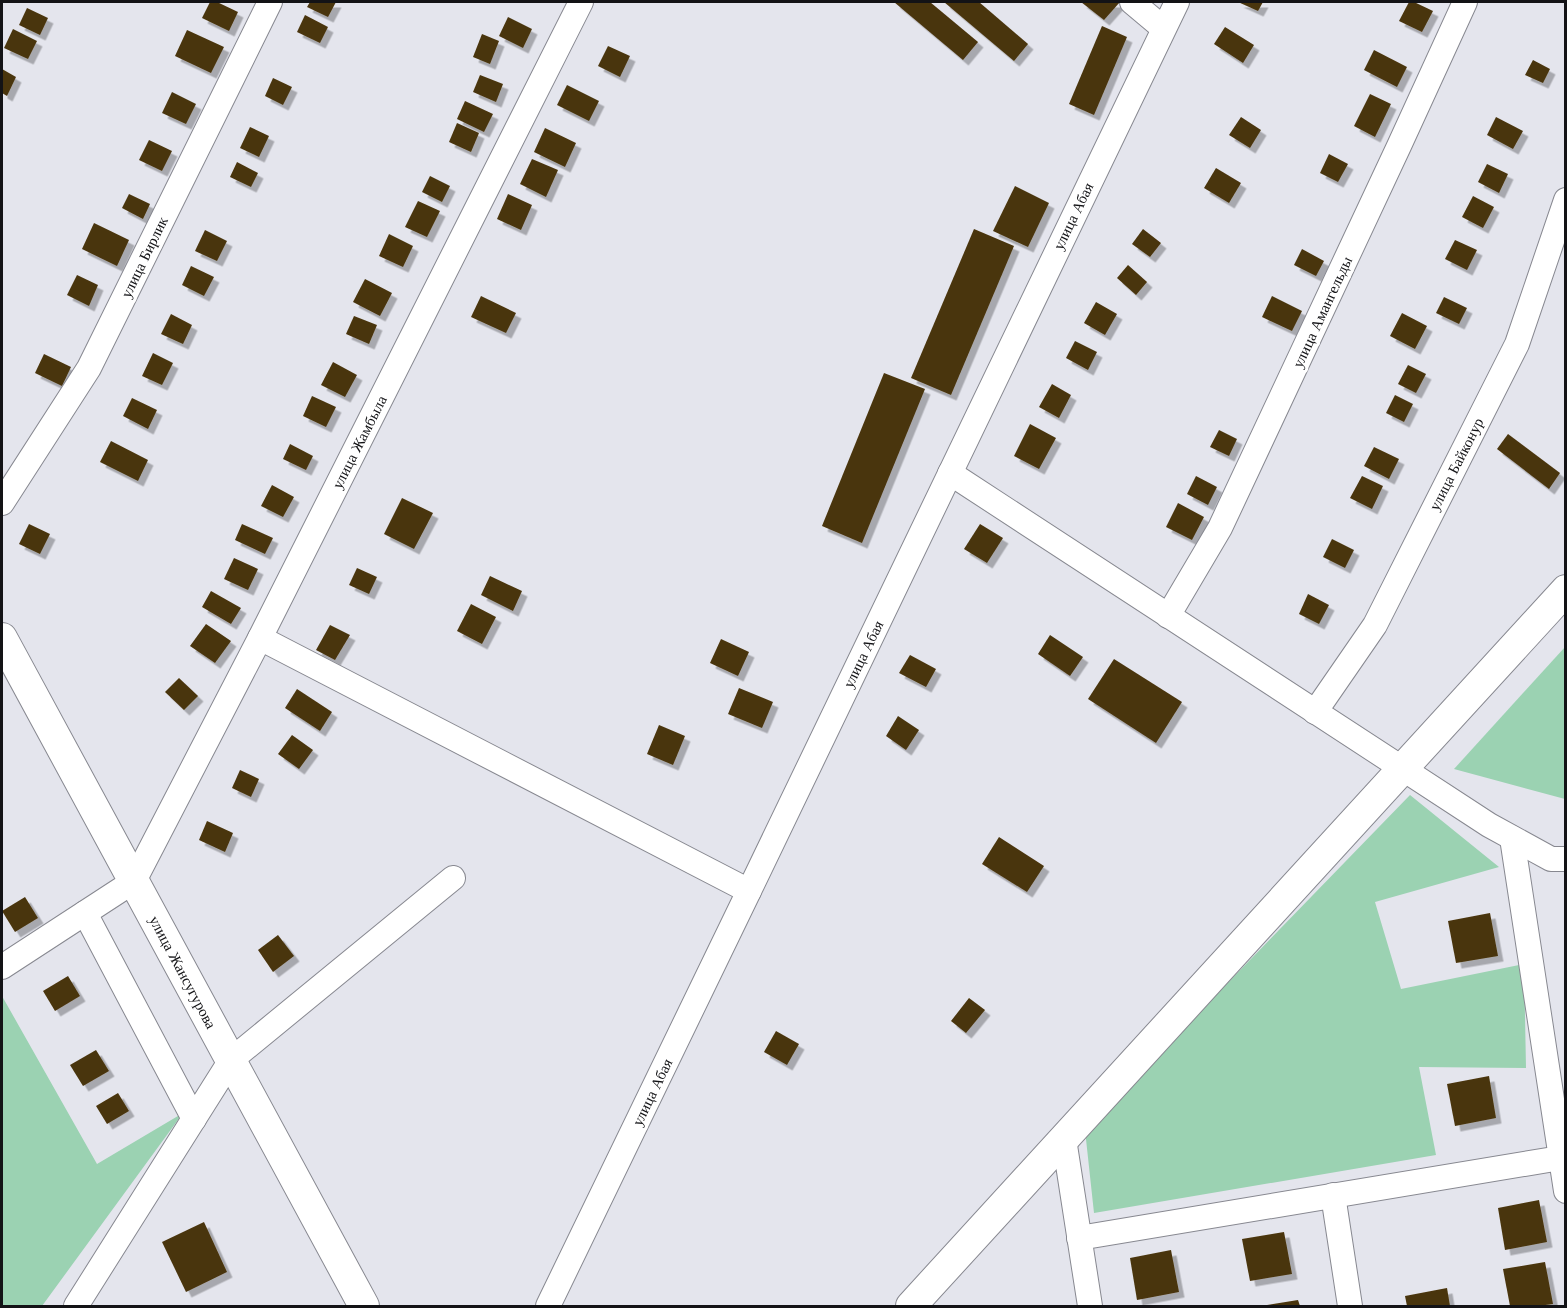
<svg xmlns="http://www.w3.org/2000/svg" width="1567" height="1308" viewBox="0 0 1567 1308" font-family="'Libre Baskerville',serif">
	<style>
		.green { fill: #9bd2b2 }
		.building { fill: #49340b; filter: url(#shadow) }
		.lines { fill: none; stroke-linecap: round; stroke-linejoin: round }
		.minor-casing { stroke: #878890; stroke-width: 26 }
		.major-casing { stroke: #878890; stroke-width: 32 }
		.minor { stroke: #fff; stroke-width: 24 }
		.major { stroke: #fff; stroke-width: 30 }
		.labels { text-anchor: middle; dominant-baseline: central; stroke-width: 6; stroke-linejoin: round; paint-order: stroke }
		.street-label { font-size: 15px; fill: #131316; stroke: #fff }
	</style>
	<defs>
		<filter id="shadow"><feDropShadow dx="5.5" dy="5.5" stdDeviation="0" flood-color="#0004"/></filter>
	</defs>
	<rect width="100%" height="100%" fill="#e4e5ed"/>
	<g class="green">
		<path d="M1565 647V799L1454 769Z"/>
		<path d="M1410 795 1499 867 1375 902 1401 989 1524 964 1526 1068 1419 1067 1436 1155 1094 1213 1085 1130Z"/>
		<path d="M2 996 97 1164 183 1113 42 1306H2Z"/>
	</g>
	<g class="building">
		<path d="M210 2H217L238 12 229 31 202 18Z"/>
		<path d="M310 2H336L328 17 307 7Z"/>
		<path d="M894 2H930L978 42 963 60Z"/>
		<path d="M944 2H979L1028 44 1014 61Z"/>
		<path d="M1081 2H1120L1104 20Z"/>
		<path d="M1238 2H1263L1258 11Z"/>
		<path d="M1409 2H1414L1433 11 1422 32 1399 21Z"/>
		<path d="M27 8 48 18 40 35 19 25Z"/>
		<path d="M305 15 328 27 320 43 297 32Z"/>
		<path d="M508 17 532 29 523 48 499 36Z"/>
		<path d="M1102 26 1127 37 1094 115 1069 104Z"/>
		<path d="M1225 27 1254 45 1243 63 1214 44Z"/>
		<path d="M13 29 37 41 28 59 4 48Z"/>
		<path d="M187 30 224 47 211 73 175 56Z"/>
		<path d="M482 34 499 41 490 64 473 57Z"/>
		<path d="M608 46 630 56 620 77 598 66Z"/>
		<path d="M1374 50 1407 67 1397 87 1364 70Z"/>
		<path d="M1533 60 1550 69 1543 83 1525 75Z"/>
		<path d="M2 69 16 77 7 96 2 93Z"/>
		<path d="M480 75 503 84 496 102 473 92Z"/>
		<path d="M273 78 292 87 283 105 265 96Z"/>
		<path d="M567 85 599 101 589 121 557 105Z"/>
		<path d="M172 92 196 104 186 124 162 113Z"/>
		<path d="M1370 94 1391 104 1375 137 1354 126Z"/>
		<path d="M465 101 493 114 484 132 457 119Z"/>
		<path d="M1241 117 1261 130 1250 148 1229 135Z"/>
		<path d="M1496 117 1523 131 1513 149 1487 135Z"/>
		<path d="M457 123 479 133 471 152 449 142Z"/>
		<path d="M250 127 269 136 259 157 240 148Z"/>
		<path d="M545 128 576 143 565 167 534 152Z"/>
		<path d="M149 140 172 151 162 171 139 160Z"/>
		<path d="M1329 154 1348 164 1338 182 1320 173Z"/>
		<path d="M532 159 558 170 546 197 520 184Z"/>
		<path d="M237 162 258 173 251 187 230 177Z"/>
		<path d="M1487 164 1508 174 1499 193 1478 182Z"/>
		<path d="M1216 168 1241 183 1229 203 1204 188Z"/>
		<path d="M430 176 450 186 442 202 422 192Z"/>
		<path d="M1015 186 1049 203 1028 247 993 231Z"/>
		<path d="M129 194 150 204 143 219 122 208Z"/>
		<path d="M508 194 532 205 521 230 497 219Z"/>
		<path d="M1473 196 1494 207 1483 228 1462 217Z"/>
		<path d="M418 201 440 211 427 237 405 227Z"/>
		<path d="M94 223 129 240 117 266 82 249Z"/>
		<path d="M974 229 1014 246 951 395 911 378Z"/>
		<path d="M1143 229 1161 243 1150 257 1132 244Z"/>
		<path d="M205 230 227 241 217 261 195 251Z"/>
		<path d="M389 234 413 246 403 267 379 256Z"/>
		<path d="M1455 240 1477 250 1467 270 1445 259Z"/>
		<path d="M1302 249 1324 261 1316 276 1294 265Z"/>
		<path d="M1128 265 1147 282 1136 295 1117 278Z"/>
		<path d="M191 266 214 277 204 296 182 285Z"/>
		<path d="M77 275 98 285 89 306 67 295Z"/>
		<path d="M365 279 392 293 380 316 353 302Z"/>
		<path d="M481 296 516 313 506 333 471 317Z"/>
		<path d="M1272 296 1302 311 1292 331 1262 317Z"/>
		<path d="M1444 297 1467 308 1459 324 1436 313Z"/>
		<path d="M1096 302 1117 314 1105 335 1084 323Z"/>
		<path d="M1402 313 1427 326 1415 349 1390 336Z"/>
		<path d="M171 314 192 325 183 344 161 334Z"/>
		<path d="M354 316 377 325 369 344 346 334Z"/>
		<path d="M1075 341 1097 352 1088 370 1066 358Z"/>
		<path d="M153 353 173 363 162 385 142 376Z"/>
		<path d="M44 354 71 367 62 386 35 373Z"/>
		<path d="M333 362 357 375 345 397 321 385Z"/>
		<path d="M1408 365 1426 374 1416 393 1398 384Z"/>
		<path d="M884 373 925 389 862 543 822 526Z"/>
		<path d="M1052 384 1071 395 1059 418 1039 407Z"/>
		<path d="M1395 395 1413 404 1404 422 1386 413Z"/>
		<path d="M312 396 336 407 326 427 303 416Z"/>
		<path d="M132 398 157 410 148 429 123 416Z"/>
		<path d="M1030 424 1056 438 1039 469 1014 456Z"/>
		<path d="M1219 430 1237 439 1229 456 1210 447Z"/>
		<path d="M1508 434 1560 473 1549 489 1497 449Z"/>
		<path d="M111 441 148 460 138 481 100 462Z"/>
		<path d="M290 444 313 456 306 470 283 459Z"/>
		<path d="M1374 447 1399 459 1389 479 1364 466Z"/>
		<path d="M1196 476 1217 487 1208 505 1187 494Z"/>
		<path d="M1362 476 1383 486 1372 509 1350 498Z"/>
		<path d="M272 485 294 497 283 517 261 506Z"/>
		<path d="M402 498 433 513 414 549 384 534Z"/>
		<path d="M1178 503 1204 517 1192 540 1166 527Z"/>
		<path d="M29 524 50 534 40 554 19 544Z"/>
		<path d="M242 524 273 538 265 554 235 540Z"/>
		<path d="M980 524 1003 538 987 563 964 549Z"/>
		<path d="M1332 539 1354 550 1345 568 1323 557Z"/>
		<path d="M234 558 258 569 248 590 224 579Z"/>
		<path d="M357 568 377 577 369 594 349 585Z"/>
		<path d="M490 576 522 591 513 611 481 595Z"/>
		<path d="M211 591 241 608 231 624 202 607Z"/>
		<path d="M1308 594 1329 605 1319 624 1299 614Z"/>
		<path d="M471 604 496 617 482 644 457 631Z"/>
		<path d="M206 624 231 641 215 663 190 646Z"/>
		<path d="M330 625 350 635 335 660 316 650Z"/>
		<path d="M1050 635 1083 657 1070 676 1038 654Z"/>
		<path d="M721 639 749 652 738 676 710 663Z"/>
		<path d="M910 655 936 669 926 687 899 673Z"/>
		<path d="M1114 659 1182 702 1156 743 1088 699Z"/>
		<path d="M179 678 198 696 184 710 165 692Z"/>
		<path d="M739 688 773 702 762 728 728 714Z"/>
		<path d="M297 689 332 712 320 731 285 708Z"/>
		<path d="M898 716 919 730 906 750 886 736Z"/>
		<path d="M659 725 685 736 673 765 647 754Z"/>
		<path d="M292 735 313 750 299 769 278 754Z"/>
		<path d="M240 770 259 779 251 797 232 788Z"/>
		<path d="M207 821 233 833 225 852 199 840Z"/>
		<path d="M999 837 1044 866 1027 892 982 864Z"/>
		<path d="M25 897 38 918 15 932 2 911Z"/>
		<path d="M1490 913 1498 956 1456 963 1448 921Z"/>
		<path d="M278 935 294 956 273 972 258 950Z"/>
		<path d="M68 976 80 996 55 1011 43 991Z"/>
		<path d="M969 998 985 1010 966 1033 951 1021Z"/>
		<path d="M776 1031 799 1044 787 1065 764 1052Z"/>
		<path d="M96 1050 109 1071 83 1086 70 1065Z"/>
		<path d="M1489 1076 1496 1118 1455 1126 1447 1084Z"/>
		<path d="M118 1093 129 1111 107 1124 96 1106Z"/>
		<path d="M1539 1200 1547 1242 1505 1250 1498 1208Z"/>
		<path d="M204 1222 227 1272 186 1292 162 1242Z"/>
		<path d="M1284 1232 1292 1274 1250 1281 1242 1239Z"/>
		<path d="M1171 1250 1179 1292 1137 1300 1130 1258Z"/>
		<path d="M1545 1262 1553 1304 1538 1306H1510L1503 1269Z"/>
		<path d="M1447 1288 1450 1306H1407L1405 1296Z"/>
		<path d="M1298 1300 1300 1306H1267V1305Z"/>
	</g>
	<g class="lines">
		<g class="minor-casing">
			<g id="minor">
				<path d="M1132 2 1163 28"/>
				<path d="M950 473 1489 825 1551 859H1566"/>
				<path d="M2 503 89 368 270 2"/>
				<path d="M1168 616 1220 528 1399 146 1465 2"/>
				<path d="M260 638 749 891"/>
				<path d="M1315 712 1375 625 1517 344 1566 200"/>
				<path d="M1512 838 1566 1191"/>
				<path d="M85 913 194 1119"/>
				<path d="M2 967 134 881 260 638 581 2"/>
				<path d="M1064 1139 1090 1306"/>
				<path d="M1333 1195 1350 1306"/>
				<path d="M1079 1238 1566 1157"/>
				<path d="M76 1306 231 1060 453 878"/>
				<path d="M548 1306 749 891 1177 2"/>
			</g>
		</g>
		<g class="major-casing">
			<g id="major">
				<path d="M2 638 364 1306"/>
				<path d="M911 1306 1566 590"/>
			</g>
		</g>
		<use href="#minor" class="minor"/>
		<use href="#major" class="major"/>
	</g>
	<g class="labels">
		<g class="street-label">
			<text transform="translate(1073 216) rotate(-64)">улица Абая</text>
			<text transform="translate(144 257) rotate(-64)">улица Бирлик</text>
			<text transform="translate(1322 312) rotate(-65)">улица Амангельды</text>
			<text transform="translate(359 442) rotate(-63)">улица Жамбыла</text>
			<text transform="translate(1456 464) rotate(-63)">улица Байконур</text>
			<text transform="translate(863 654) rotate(-64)">улица Абая</text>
			<text transform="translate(183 972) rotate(62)">улица Жансугурова</text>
			<text transform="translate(652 1092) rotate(-64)">улица Абая</text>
		</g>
	</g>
	<rect width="1567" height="1308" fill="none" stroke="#131316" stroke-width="6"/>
</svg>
